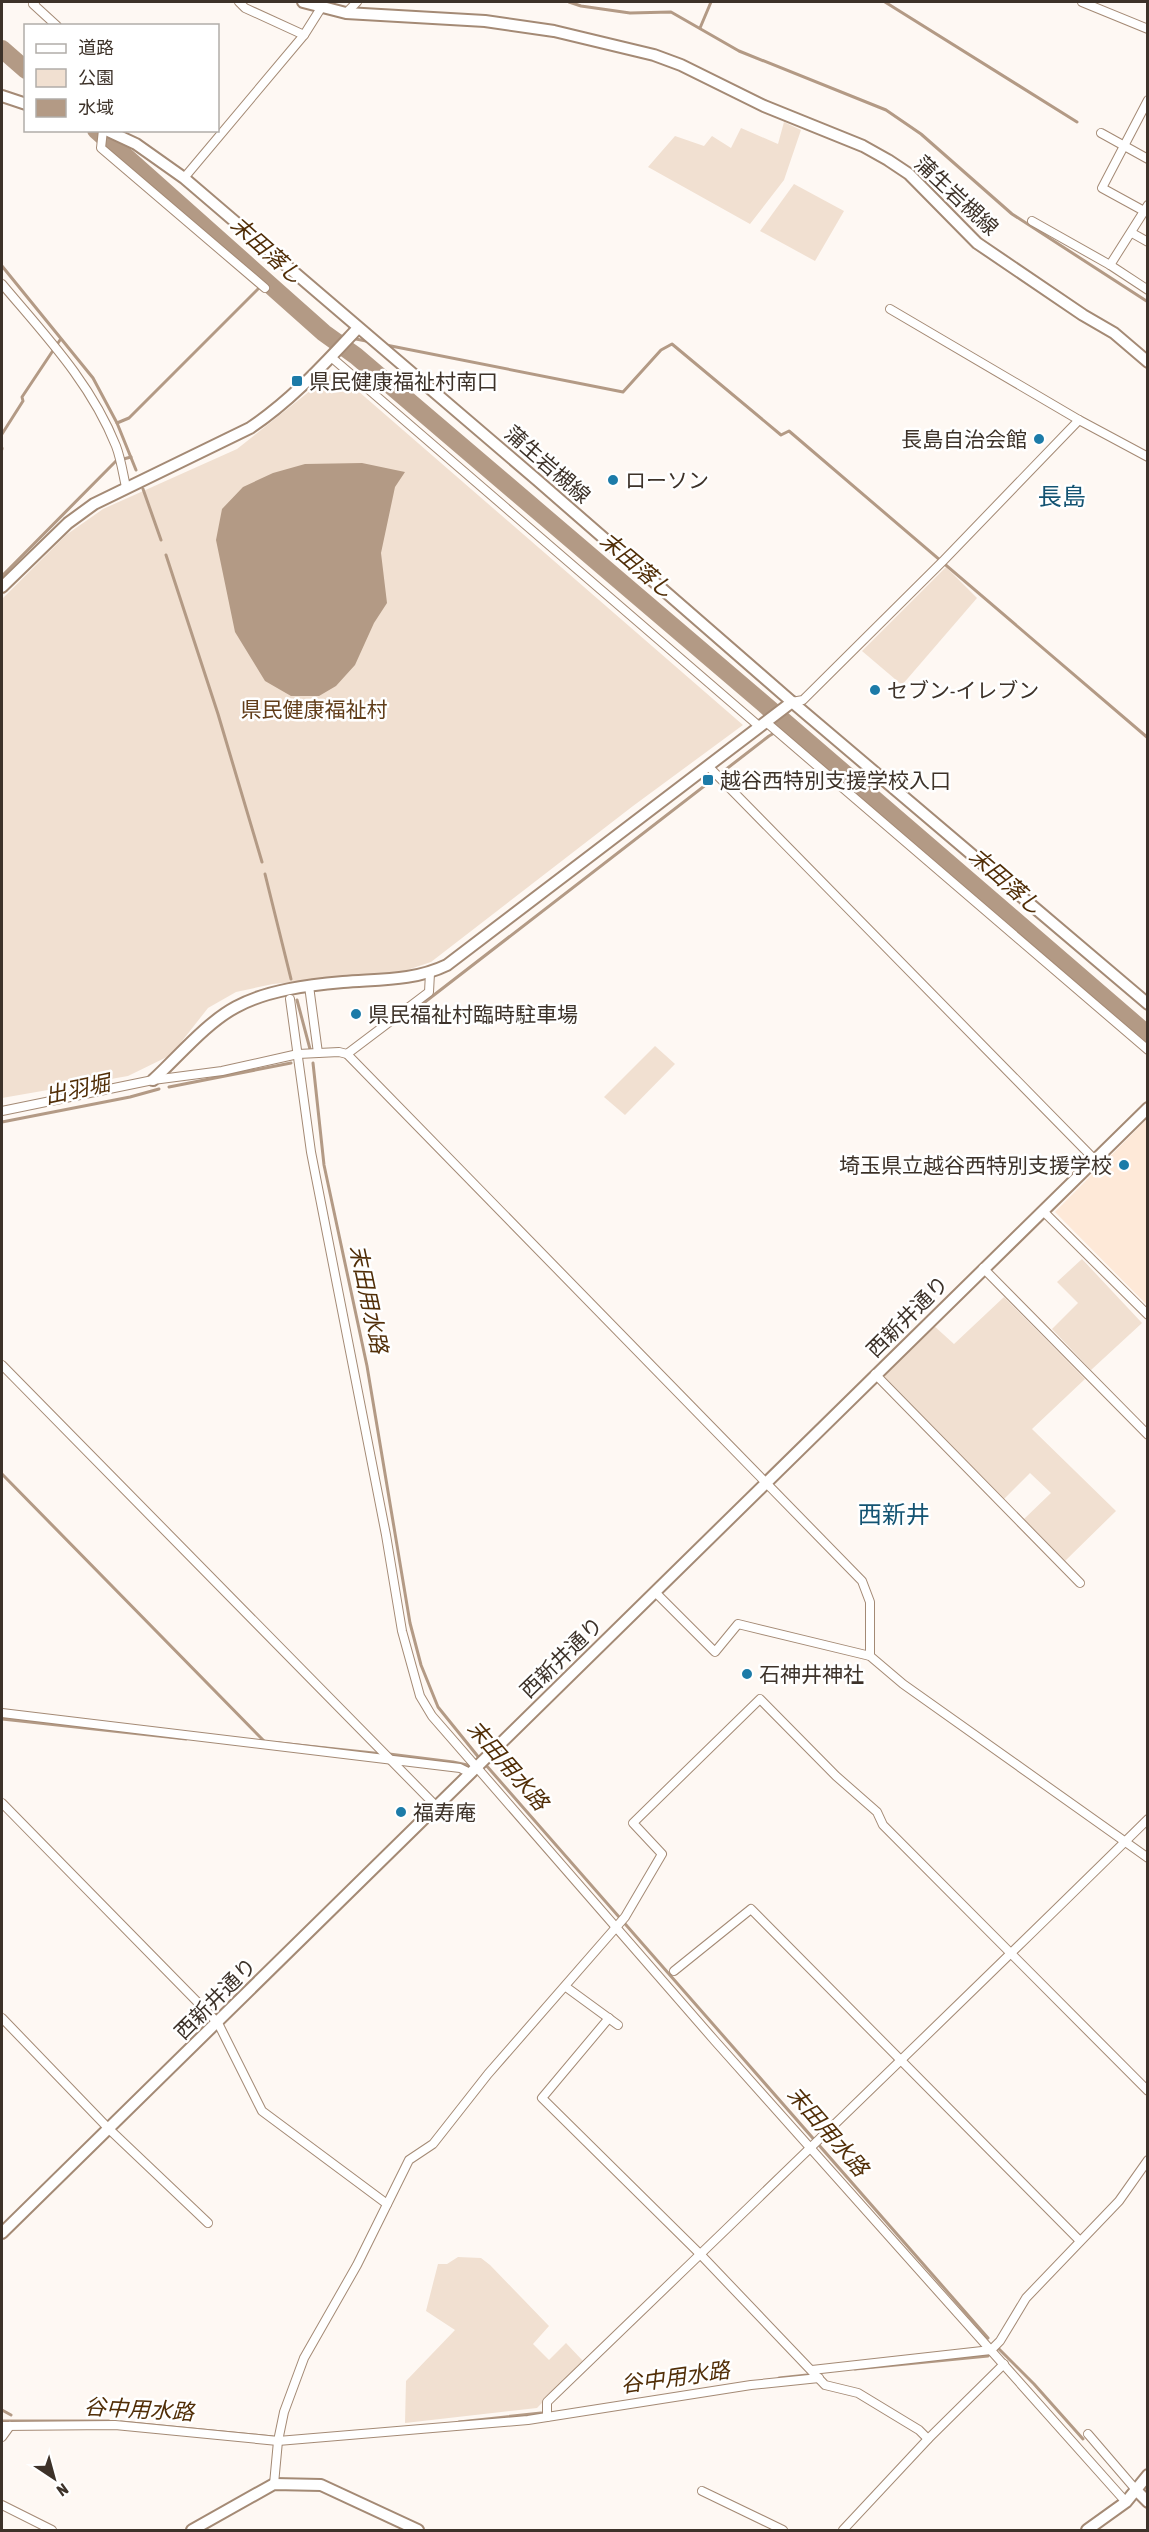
<svg xmlns="http://www.w3.org/2000/svg" width="1149" height="2532" viewBox="0 0 1149 2532" font-family="'Asap Condensed','Noto Sans JP',sans-serif">
	<style>
		.built { fill: #fee9d8 }
		.green { fill: #f1e0d1 }
		.water { fill: #b39a85 }
		.lines { fill: none; stroke-linecap: round; stroke-linejoin: round }
		.stream { stroke: #b39a85; stroke-width: 3 }
		.river { stroke: #b39a85; stroke-width: 18 }
		.street-casing { stroke: #a48a75; stroke-width: 10 }
		.secondary-casing { stroke: #a48a75; stroke-width: 14 }
		.street { stroke: #fff; stroke-width: 8 }
		.secondary { stroke: #fff; stroke-width: 10 }
		.poi-dot { fill: #1c7ba8; stroke: #fff; stroke-width: 2 }
		.labels { text-anchor: middle; dominant-baseline: central; stroke-width: 5; stroke-linejoin: round; paint-order: stroke }
		.street-label { font-size: 21px; fill: #3d3229; stroke: #fff }
		.poi-label { font-size: 21px; fill: #3d3229; stroke: #fff; text-anchor: start }
		.park-label { font-size: 21px; fill: #613d19; stroke: #fff }
		.water-label { font-size: 22px; font-style: italic; fill: #512e07; stroke: #fff }
		.quarter-label { font-size: 24px; fill: #135372; stroke: #fff }
	</style>
	<rect width="100%" height="100%" fill="#fef8f3"/>
	<path class="built" d="M1147 1119V1305L1055 1212Z"/>
	<g class="green">
		<path d="M784 122 801 130 784 180 750 224 648 167 675 136 704 146 712 136 731 148 741 128 778 144Z"/>
		<path d="M794 184 844 211 815 261 760 231Z"/>
		<path d="M335 371 743 725 633 806 431 962 401 972 273 984 236 992 208 1008 171 1055 128 1076 2 1098V599L66 535 103 509 237 449Z"/>
		<path d="M946 567 977 598 902 685 862 651Z"/>
		<path d="M655 1046 675 1064 625 1115 604 1097Z"/>
		<path d="M1082 1259 1142 1323 1091 1370 1052 1329 1078 1303 1057 1282Z"/>
		<path d="M1004 1297 1085 1379 1032 1429 1116 1511 1065 1561 1024 1519 1051 1493 1030 1473 1004 1499 883 1375 933 1325 954 1344Z"/>
		<path d="M458 2257 481 2258 490 2265 549 2326 533 2344 549 2360 566 2343 583 2361 537 2408 405 2423 406 2381 455 2330 426 2311 438 2264H447Z"/>
	</g>
	<path class="water" d="M362 463 405 472 395 487 381 553 387 603 374 623 355 665 336 686 319 696H291L265 681 235 632 216 540 222 509 243 487 273 473 305 464Z"/>
	<g class="lines">
		<g class="stream">
			<path d="M569 2 581 6 630 13 671 12 739 51 886 110 921 134 1012 214 1148 302"/>
			<path d="M885 2 1077 122"/>
			<path d="M700 28 711 2"/>
			<path d="M2 266 93 378 117 423 136 470"/>
			<path d="M324 333 345 337"/>
			<path d="M351 338 371 342"/>
			<path d="M386 345 623 392 661 350 672 344 781 435 789 431 1148 738"/>
			<path d="M117 423 129 418 266 281"/>
			<path d="M2 434 23 401 22 397 60 340"/>
			<path d="M2 448V449"/>
			<path d="M143 489 161 540"/>
			<path d="M166 555 218 714 262 862"/>
			<path d="M2 576 116 461 131 457"/>
			<path d="M265 874 291 979"/>
			<path d="M297 1000 310 1049"/>
			<path d="M412 1012 769 736 788 725"/>
			<path d="M313 1063 324 1165 367 1366 410 1623 421 1665 438 1707 480 1759"/>
			<path d="M169 1087 291 1063"/>
			<path d="M2 1122 130 1097 159 1089"/>
			<path d="M2 1474 266 1743"/>
			<path d="M2 1719 186 1739"/>
			<path d="M279 1743 383 1754"/>
			<path d="M389 1754 453 1762 472 1766"/>
			<path d="M485 1764 988 2338"/>
			<path d="M999 2349 1034 2384 1083 2439"/>
			<path d="M855 2369 988 2356"/>
			<path d="M779 2378 807 2375"/>
			<path d="M2 2410 11 2415"/>
			<path d="M2 2421H109"/>
			<path d="M121 2422 273 2437"/>
			<path d="M459 2422 541 2413"/>
		</g>
		<g class="river">
			<path d="M2 49 26 70"/>
			<path d="M96 130 324 333 356 356 764 704 1148 1035"/>
		</g>
		<g class="street-casing">
			<g id="street">
				<path d="M35 2 33 4 57 26"/>
				<path d="M239 2 245 8 304 35"/>
				<path d="M1082 2 1148 29"/>
				<path d="M346 13 357 2"/>
				<path d="M103 130 101 148 265 288"/>
				<path d="M1101 133 1148 159"/>
				<path d="M184 178 304 35 321 8"/>
				<path d="M1144 211 1102 188 1148 100"/>
				<path d="M1032 221 1110 265 1148 290"/>
				<path d="M1132 233 1148 242"/>
				<path d="M1110 265 1148 205"/>
				<path d="M2 284C45 335 91 383 116 446 121 459 123 474 126 487"/>
				<path d="M890 309 1079 420 1148 457"/>
				<path d="M331 357 760 727"/>
				<path d="M792 702 803 700 944 560 1079 420"/>
				<path d="M766 722 1148 1050"/>
				<path d="M709 767 1095 1160"/>
				<path d="M309 986 318 1053"/>
				<path d="M290 999 311 1152 386 1535 402 1631 420 1696 432 1716 715 2041 1126 2502"/>
				<path d="M347 1054 862 1581 870 1602V1656"/>
				<path d="M2 1111 153 1080 222 1071 298 1054 339 1052 347 1054 429 992 430 973"/>
				<path d="M1043 1211 1148 1315"/>
				<path d="M983 1268 1148 1435"/>
				<path d="M2 1365 436 1806"/>
				<path d="M875 1374 1080 1583"/>
				<path d="M655 1592 715 1652 738 1624 870 1656 903 1684 1148 1858"/>
				<path d="M2 1713 460 1768 470 1773"/>
				<path d="M2 1803 218 2023 262 2111 387 2204"/>
				<path d="M674 1971 751 1909 1080 2241"/>
				<path d="M566 1987 618 2025"/>
				<path d="M2 2018 109 2129 208 2223"/>
				<path d="M609 2018 542 2098 701 2255 825 2385 858 2393 919 2430 928 2439"/>
				<path d="M812 2370 991 2350 1000 2341 1026 2298 1119 2201 1148 2160"/>
				<path d="M547 2417V2402C748 2208 949 2015 1148 1819"/>
				<path d="M2 2426 115 2425 278 2441 528 2420 751 2385 819 2378"/>
				<path d="M1088 2434 1137 2491"/>
				<path d="M2 2437 10 2426"/>
				<path d="M274 2484 278 2441 284 2412 304 2358 357 2265 409 2160 433 2144 488 2074 625 1917 662 1854 633 1823 760 1699 836 1776 877 1812 883 1825 1148 2091"/>
				<path d="M702 2491 783 2530"/>
				<path d="M2 2505 52 2530"/>
				<path d="M843 2530 928 2439 1004 2364"/>
			</g>
		</g>
		<g class="secondary-casing">
			<g id="secondary">
				<path d="M303 2 346 13 485 21 554 31 654 55 681 65 764 106 863 146 888 160 909 174 977 243 1083 315 1114 333 1148 362"/>
				<path d="M2 96 26 104"/>
				<path d="M106 130 136 144 184 178 537 480 792 702 1148 1004"/>
				<path d="M2 587 68 523 94 504 250 428C292 400 324 364 358 328"/>
				<path d="M153 1080C178 1057 206 1023 236 1007 267 990 309 985 343 982 379 979 414 981 447 965L792 702"/>
				<path d="M2 2233 1148 1108"/>
				<path d="M1137 2491 1148 2502"/>
				<path d="M192 2530 274 2484 321 2485 418 2530"/>
				<path d="M1087 2530 1126 2502 1148 2475"/>
			</g>
		</g>
		<use href="#street" class="street"/>
		<use href="#secondary" class="secondary"/>
	</g>
	<g class="poi-dot">
		<rect x="291" y="375" width="12" height="12" rx="3"/>
		<circle cx="1039" cy="439" r="6"/>
		<circle cx="613" cy="480" r="6"/>
		<circle cx="875" cy="690" r="6"/>
		<rect x="702" y="774" width="12" height="12" rx="3"/>
		<circle cx="356" cy="1014" r="6"/>
		<circle cx="1124" cy="1165" r="6"/>
		<circle cx="747" cy="1674" r="6"/>
		<circle cx="401" cy="1812" r="6"/>
	</g>
	<g class="labels">
		<g class="street-label">
			<text transform="translate(957 195) rotate(43)">蒲生岩槻線</text>
			<text transform="translate(548 464) rotate(41)">蒲生岩槻線</text>
			<text transform="translate(907 1316) rotate(-45)">西新井通り</text>
			<text transform="translate(561 1657) rotate(-44)">西新井通り</text>
			<text transform="translate(215 1998) rotate(-45)">西新井通り</text>
		</g>
		<g class="poi-label">
			<text x="309" y="381">県民健康福祉村南口</text>
			<text x="1027" y="439" text-anchor="end">長島自治会館</text>
			<text x="625" y="480">ローソン</text>
			<text x="887" y="690">セブン-イレブン</text>
			<text x="720" y="780">越谷西特別支援学校入口</text>
			<text x="368" y="1014">県民福祉村臨時駐車場</text>
			<text x="1112" y="1165" text-anchor="end">埼玉県立越谷西特別支援学校</text>
			<text x="759" y="1674">石神井神社</text>
			<text x="413" y="1812">福寿庵</text>
		</g>
		<g class="park-label">
			<text x="314" y="709">県民健康福祉村</text>
		</g>
		<g class="water-label">
			<text transform="translate(267 250) rotate(42)">末田落し</text>
			<text transform="translate(637 565) rotate(40)">末田落し</text>
			<text transform="translate(1006 881) rotate(41)">末田落し</text>
			<text transform="translate(77 1089) rotate(-12)">出羽堀</text>
			<text transform="translate(369 1299) rotate(78)">末田用水路</text>
			<text transform="translate(508 1765) rotate(49)">末田用水路</text>
			<text transform="translate(828 2131) rotate(49)">末田用水路</text>
			<text transform="translate(675 2377) rotate(-8)">谷中用水路</text>
			<text transform="translate(139 2409) rotate(3)">谷中用水路</text>
		</g>
		<g class="quarter-label">
			<text x="1062" y="496">長島</text>
			<text x="894" y="1514">西新井</text>
		</g>
	</g>
	<rect width="1149" height="2532" fill="none" stroke="#3d3229" stroke-width="6"/>
	<rect x="24" y="24" width="195" height="108" fill="#ffffff" stroke="#b1ada9" stroke-width="1.5"/>
	<rect x="36" y="44" width="30" height="9" fill="#ffffff" stroke="#b1ada9" stroke-width="1.5"/>
	<text x="78" y="54" font-size="18" fill="#3d3229">道路</text>
	<rect x="36" y="69" width="30" height="18" fill="#f1e0d1" stroke="#b1ada9" stroke-width="1.5"/>
	<text x="78" y="84" font-size="18" fill="#3d3229">公園</text>
	<rect x="36" y="99" width="30" height="18" fill="#b39a85" stroke="#b1ada9" stroke-width="1.5"/>
	<text x="78" y="114" font-size="18" fill="#3d3229">水域</text>
	<g transform="translate(54 2478) rotate(144)" stroke="#ffffff" stroke-width="4.5" paint-order="stroke">
	<path d="M0-4.5L10 22L0 15L-10 22Z" fill="#3d3229"/>
	<text y="-9" font-size="16" font-weight="bold" text-anchor="middle" fill="#3d3229">N</text>
	</g>
</svg>
